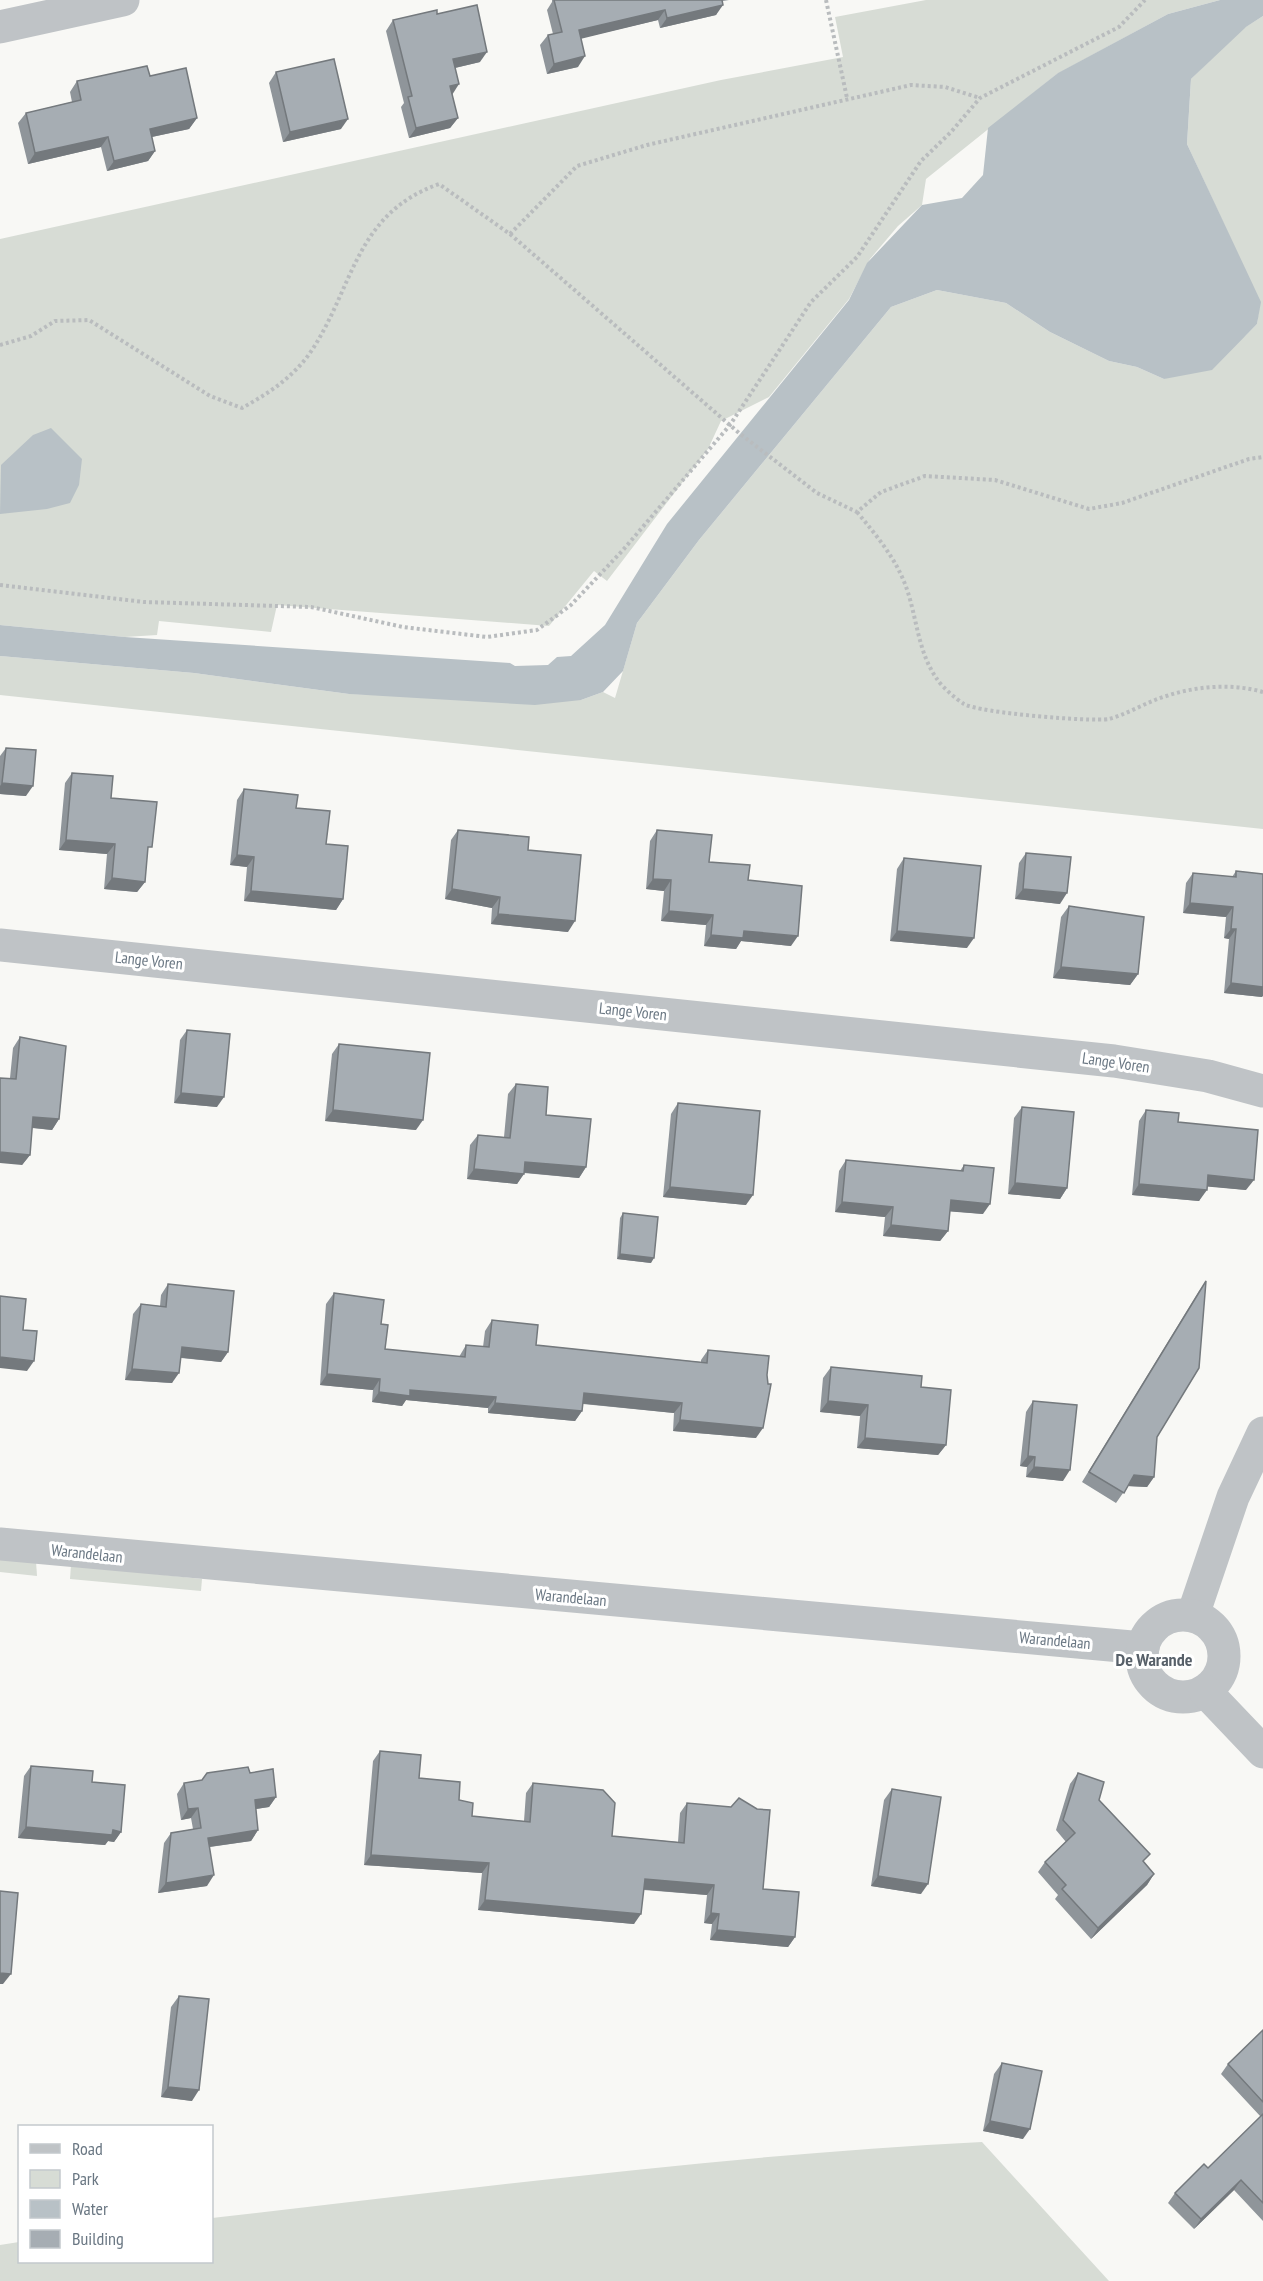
<svg xmlns="http://www.w3.org/2000/svg" width="1263" height="2281" viewBox="0 0 1263 2281" font-family="'PT Sans Narrow',sans-serif">
	<style>
		.green { fill: #d7dcd5 }
		.water { fill: #b8c1c6 }
		.lines { fill: none; stroke-linecap: round; stroke-linejoin: round }
		.path { stroke: #b9bcbe; stroke-width: 4; stroke-dasharray: 3 3; stroke-linecap: butt }
		.minor { stroke: #bfc3c6; stroke-width: 33 }
		.tertiary { stroke: #bfc3c6; stroke-width: 33 }
		.wall { fill: #8f959a }
		.shaded-wall { fill: #74797d }
		.building { fill: #a6adb3; stroke: #74797d; stroke-width: 1.5 }
		.labels { text-anchor: middle; dominant-baseline: central; stroke-width: 6; stroke-linejoin: round; paint-order: stroke }
		.street-label { font-size: 16px; fill: #6a7783; stroke: #fff }
		.neighbourhood-label { font-size: 18px; font-weight: bold; fill: #576069; stroke: #fff }
	</style>
	<rect width="100%" height="100%" fill="#f8f8f5"/>
	<g class="green">
		<path d="M926 0H1220L1168 14 1057 74 926 179 922 205 898 226 870 259 849 299 769 397 721 421 708 449 607 581 594 571 549 626 277 605 271 632 159 621 157 635 125 637 0 625V239L721 80 843 57 835 17Z"/>
		<path d="M1263 16V829L0 695V656L194 673 349 694 581 700 603 692 615 698 637 623 699 540 891 307 937 290 1006 303 1050 332 1109 361 1137 367 1164 379 1245 336 1257 324 1260 302 1187 144 1191 79 1241 30Z"/>
		<path d="M0 1554 36 1561 37 1576 0 1572Z"/>
		<path d="M71 1565 202 1579 201 1591 70 1579Z"/>
		<path d="M982 2142 1109 2281H0V2245L19 2242 20 2262H212V2218C468 2189 724 2155 982 2142Z"/>
	</g>
	<g class="water">
		<path d="M1220 0H1263V16L1246 27 1191 79 1187 144 1261 302 1257 324 1212 370 1164 379 1137 367 1109 361 1050 332 1006 303 937 290 891 307 699 540 637 623 623 671 603 692 581 700 535 705 349 694 194 673 0 656V625L125 637 510 663 515 666 548 665 557 657 571 656 605 625 667 524 849 300 867 263 922 205 962 198 983 175 988 128 1058 73 1168 14Z"/>
		<path d="M51 428 82 459 79 485 70 503 47 509 0 514 1 465 33 435Z"/>
	</g>
	<g class="lines">
		<g class="path">
			<path d="M826 0 847 98"/>
			<path d="M510 234 739 433 817 493 857 512 881 492 925 476 995 480 1089 509 1122 503 1249 459 1263 457"/>
			<path d="M0 345 31 336 55 321 89 320 210 396 242 408C269 393 294 377 312 350 354 286 355 214 439 184L510 234 577 166 647 145 911 85 945 87 980 98"/>
			<path d="M857 512C876 535 894 556 905 584 917 615 917 651 937 679 942 687 956 699 964 704 980 713 1090 722 1109 719 1124 715 1140 706 1155 700 1188 687 1228 682 1263 692"/>
			<path d="M0 585 144 602 311 607 403 627 487 637 537 630 571 605 623 550 730 425 811 302 857 257 921 161 951 132 980 98 1119 27 1145 0"/>
		</g>
		<g class="minor">
			<path d="M0 27 123 0"/>
			<path d="M0 945 1114 1061 1208 1076 1263 1091"/>
			<path d="M1193 1615 1233 1497 1263 1433"/>
		</g>
		<g class="tertiary">
			<path d="M0 1544 1143 1648"/>
			<circle cx="1183" cy="1656" r="41"/>
			<path d="M1205 1691 1263 1752"/>
		</g>
	</g>
	<g class="wall">
		<path d="M552 0H729L723 1 716 15 660 28 658 20 581 38 578 67 547 74 540 45 548 35 553 34 547 10 552 2Z"/>
		<path d="M437 14 480 62 455 68 452 94 458 118 450 128 409 138 401 107 404 103 386 31 393 20Z"/>
		<path d="M276 72 341 129 283 142 269 83Z"/>
		<path d="M150 76 197 118 189 129 152 137 155 151 148 161 107 171 101 147 28 164 18 123 26 113 72 102 70 92 77 81Z"/>
		<path d="M6 748 26 796 0 794V756Z"/>
		<path d="M72 773 111 798 145 882 137 892 104 889 107 854 59 850 65 783Z"/>
		<path d="M244 789 296 808 326 844 343 899 336 910 244 901 247 867 230 865 237 800Z"/>
		<path d="M458 830 528 850 568 932 491 924 492 908 445 899 451 840Z"/>
		<path d="M657 830 709 862 748 880 791 946 741 941 736 949 704 946 706 925 661 921 664 891 646 889 650 841Z"/>
		<path d="M1026 853 1060 904 1015 899 1019 863Z"/>
		<path d="M904 858 967 948 890 941 897 869Z"/>
		<path d="M1236 871 1262 997 1224 993 1229 939 1224 938 1226 917 1183 913 1186 883 1193 873 1232 877Z"/>
		<path d="M1069 906 1138 974 1130 985 1053 978 1061 917Z"/>
		<path d="M187 1030 217 1107 174 1103 180 1040Z"/>
		<path d="M20 1037 59 1119 52 1130 32 1128 30 1155 22 1165 10 1078 13 1048Z"/>
		<path d="M339 1044 416 1130 325 1121 332 1054Z"/>
		<path d="M516 1084 546 1115 586 1167 579 1178 524 1173 517 1184 467 1179 470 1145 478 1135 504 1137 508 1094Z"/>
		<path d="M678 1103 746 1205 663 1197 671 1114Z"/>
		<path d="M1022 1107 1067 1188 1060 1199 1008 1194 1014 1118Z"/>
		<path d="M1146 1110 1178 1122 1246 1190 1207 1186 1199 1201 1132 1195 1139 1121Z"/>
		<path d="M846 1160 960 1171 964 1165 983 1214 950 1211 948 1231 940 1241 883 1236 885 1217 835 1212 839 1171Z"/>
		<path d="M623 1213 651 1263 617 1259 620 1218Z"/>
		<path d="M1206 1281 1157 1437 1154 1477 1147 1487 1128 1486 1116 1503 1082 1482 1199 1291Z"/>
		<path d="M168 1284 228 1352 221 1362 181 1358 172 1383 125 1380 133 1314 141 1304 160 1306 161 1295Z"/>
		<path d="M334 1293 381 1324 385 1349 459 1357 466 1345 483 1347 485 1331 492 1320 536 1345 701 1362V1360L708 1350 756 1438 673 1431 674 1413 583 1404 582 1411 575 1421 488 1413V1408L406 1400 402 1406 372 1402 373 1390 320 1385 326 1304Z"/>
		<path d="M831 1367 921 1387 946 1445 938 1455 857 1448 860 1416 820 1412 823 1378Z"/>
		<path d="M1033 1401 1063 1481 1026 1477 1027 1467 1020 1466 1026 1412Z"/>
		<path d="M380 1751 419 1778 459 1800 472 1816 524 1821 526 1793 533 1783 612 1836 678 1842 680 1813 687 1803 763 1889 795 1937 788 1947 710 1940 712 1924 704 1923 707 1895 644 1890 634 1924 478 1910 482 1873 364 1865 373 1761Z"/>
		<path d="M31 1766 92 1782 121 1832 114 1842 108 1841 105 1845 18 1838 24 1776Z"/>
		<path d="M250 1773 276 1797 269 1807 256 1809 258 1830 251 1841 210 1847 207 1886 158 1893 164 1843 171 1833 193 1829 191 1818 181 1820 177 1794 184 1783Z"/>
		<path d="M1078 1773 1144 1862 1154 1874 1147 1885 1091 1939 1055 1899 1058 1895 1038 1872 1045 1862 1066 1842 1056 1830 1070 1784Z"/>
		<path d="M892 1789 921 1894 871 1886 884 1800Z"/>
		<path d="M179 1996 192 2101 161 2097 171 2007Z"/>
		<path d="M1263 2030V2221L1234 2190 1194 2229 1168 2203 1175 2193 1208 2168 1261 2117 1221 2074 1228 2064Z"/>
		<path d="M1002 2063 1023 2139 983 2131 994 2074Z"/>
	</g>
	<g class="shaded-wall">
		<path d="M723 5 716 15 660 28 667 18Z"/>
		<path d="M665 10 658 20 572 41 579 30Z"/>
		<path d="M487 52 480 62 446 70 453 59Z"/>
		<path d="M585 56 578 67 547 74 554 64Z"/>
		<path d="M459 84 452 95 450 86Z"/>
		<path d="M197 118 189 129 142 139 150 129Z"/>
		<path d="M458 118 450 128 409 138 416 128Z"/>
		<path d="M348 119 341 129 283 142 290 132Z"/>
		<path d="M108 137 101 147 28 164 35 153Z"/>
		<path d="M155 151 148 161 107 171 114 161Z"/>
		<path d="M2 783 33 786 26 796 0 794V786Z"/>
		<path d="M66 840 115 844 107 854 59 850Z"/>
		<path d="M237 855 254 857 247 867 230 865Z"/>
		<path d="M112 878 145 882 137 892 104 889Z"/>
		<path d="M653 879 671 880 664 891 646 889Z"/>
		<path d="M452 889 500 897 492 908 445 899Z"/>
		<path d="M1023 889 1067 893 1060 904 1015 899Z"/>
		<path d="M251 891 343 899 336 910 244 901Z"/>
		<path d="M1190 903 1233 907 1226 917 1183 913Z"/>
		<path d="M669 911 713 915 706 925 661 921Z"/>
		<path d="M498 914 575 921 568 932 491 924Z"/>
		<path d="M1231 929H1236L1229 939 1224 938Z"/>
		<path d="M744 931 798 936 791 946 741 941 736 949 704 946 711 935Z"/>
		<path d="M897 931 974 938 967 948 890 941Z"/>
		<path d="M1061 967 1138 974 1130 985 1053 978Z"/>
		<path d="M1231 983 1263 987V996L1262 997 1224 993Z"/>
		<path d="M181 1093 224 1097 217 1107 174 1103Z"/>
		<path d="M333 1110 423 1120 416 1130 325 1121Z"/>
		<path d="M33 1117 59 1119 52 1130 26 1127Z"/>
		<path d="M0 1152 30 1155 22 1165 0 1163Z"/>
		<path d="M525 1162 586 1167 579 1178 518 1172Z"/>
		<path d="M474 1169 524 1174 517 1184 467 1179Z"/>
		<path d="M1208 1175 1254 1180 1246 1190 1201 1186Z"/>
		<path d="M1015 1183 1067 1188 1060 1199 1008 1194Z"/>
		<path d="M1139 1184 1207 1190 1199 1201 1132 1195Z"/>
		<path d="M670 1187 753 1195 746 1205 663 1197Z"/>
		<path d="M951 1200 990 1204 983 1214 944 1211Z"/>
		<path d="M842 1202 893 1207 885 1217 835 1212Z"/>
		<path d="M891 1225 948 1231 940 1241 883 1236Z"/>
		<path d="M620 1254 654 1258 651 1263 617 1259Z"/>
		<path d="M182 1347 228 1352 221 1362 175 1357Z"/>
		<path d="M0 1357 34 1361 27 1371 0 1368Z"/>
		<path d="M132 1369 179 1373 172 1383 125 1380Z"/>
		<path d="M327 1374 380 1379 373 1390 320 1385Z"/>
		<path d="M410 1390 496 1397 488 1408 406 1400 402 1406 372 1402 379 1392Z"/>
		<path d="M584 1393 682 1403 674 1413 577 1403Z"/>
		<path d="M828 1401 868 1405 860 1416 820 1412Z"/>
		<path d="M495 1403 582 1411 575 1421 488 1413Z"/>
		<path d="M680 1420 763 1428 756 1438 673 1431Z"/>
		<path d="M865 1438 946 1445 938 1455 857 1448Z"/>
		<path d="M1028 1456 1035 1457 1027 1467 1020 1466Z"/>
		<path d="M1034 1467 1070 1470 1063 1481 1026 1477Z"/>
		<path d="M1134 1475 1154 1477 1147 1487 1127 1486Z"/>
		<path d="M276 1797 269 1807 248 1810 255 1800Z"/>
		<path d="M198 1808 191 1818 181 1820 188 1809Z"/>
		<path d="M26 1827 113 1830 121 1832 114 1842 108 1841 105 1845 18 1838Z"/>
		<path d="M258 1830 251 1841 201 1848 208 1838Z"/>
		<path d="M371 1855 489 1863 482 1873 364 1865Z"/>
		<path d="M1154 1874 1147 1885 1091 1939 1098 1928Z"/>
		<path d="M214 1875 207 1886 158 1893 166 1883Z"/>
		<path d="M878 1876 928 1884 921 1894 871 1886Z"/>
		<path d="M645 1879 714 1885 707 1895 638 1889Z"/>
		<path d="M485 1900 641 1914 634 1924 478 1910Z"/>
		<path d="M711 1913 719 1914 712 1924 704 1923Z"/>
		<path d="M717 1930 795 1937 788 1947 710 1940Z"/>
		<path d="M0 1973 11 1974 3 1984H0Z"/>
		<path d="M168 2087 199 2090 192 2101 161 2097Z"/>
		<path d="M990 2121 1030 2129 1023 2139 983 2131Z"/>
		<path d="M1241 2180 1234 2190 1194 2229 1201 2219Z"/>
	</g>
	<g class="building">
		<path d="M554 0H722L723 5 667 18 665 10 579 30 585 56 554 64 548 35 562 32Z"/>
		<path d="M477 5 487 52 453 59 459 84 450 86 458 118 416 128 408 97 412 96 393 20 437 10V14Z"/>
		<path d="M334 59 348 119 290 132 276 72Z"/>
		<path d="M147 66 150 76 186 68 197 118 150 129 155 151 114 161 108 137 35 153 26 113 81 100 77 81Z"/>
		<path d="M6 748 36 750 33 786 2 783Z"/>
		<path d="M72 773 113 776 111 798 157 802 152 847H148L145 882 112 878 115 844 66 840Z"/>
		<path d="M244 789 298 795 296 808 330 811 326 844 348 846 343 899 251 891 254 857 237 855Z"/>
		<path d="M458 830 529 837 528 850 581 855 575 921 498 914 500 897 452 889Z"/>
		<path d="M657 830 712 835 709 862 750 865 748 880 802 886 798 936 744 931 743 938 711 935 713 915 669 911 671 880 653 879Z"/>
		<path d="M1026 853 1071 857 1067 893 1023 889Z"/>
		<path d="M904 858 981 866 974 938 897 931Z"/>
		<path d="M1236 871 1263 874V987L1231 983 1236 929H1231L1233 907 1190 903 1193 873 1236 877Z"/>
		<path d="M1069 906 1144 917 1138 974 1061 967Z"/>
		<path d="M187 1030 230 1034 224 1097 181 1093Z"/>
		<path d="M20 1037 66 1046 59 1119 33 1117 30 1155 0 1152V1078L16 1079Z"/>
		<path d="M339 1044 430 1053 423 1120 333 1110Z"/>
		<path d="M516 1084 548 1087 546 1115 591 1119 586 1167 525 1162 524 1174 474 1169 478 1135 510 1138Z"/>
		<path d="M678 1103 760 1111 753 1195 670 1187Z"/>
		<path d="M1022 1107 1074 1112 1067 1188 1015 1183Z"/>
		<path d="M1146 1110 1179 1113 1178 1122 1258 1130 1254 1180 1208 1175 1207 1190 1139 1184Z"/>
		<path d="M846 1160 963 1171 964 1165 994 1168 990 1204 951 1200 948 1231 891 1225 893 1207 842 1202Z"/>
		<path d="M623 1213 658 1217 654 1258 620 1254Z"/>
		<path d="M1206 1281 1199 1368 1157 1437 1154 1477 1134 1475 1124 1493 1089 1472Z"/>
		<path d="M168 1284 234 1291 228 1352 182 1347 179 1373 132 1369 141 1304 166 1307Z"/>
		<path d="M334 1293 384 1300 381 1324 388 1325 385 1349 465 1357 466 1345 489 1347 492 1320 538 1325 536 1345 707 1363 708 1350 769 1356 767 1375 768 1384H771L763 1428 680 1420 682 1403 584 1393 582 1411 495 1403 496 1397 410 1390V1396L379 1392 380 1379 327 1374Z"/>
		<path d="M0 1296 26 1299 23 1330 37 1331 34 1361 0 1357Z"/>
		<path d="M831 1367 922 1376 921 1387 951 1390 946 1445 865 1438 868 1405 828 1401Z"/>
		<path d="M1033 1401 1077 1405 1070 1470 1034 1467 1035 1457 1028 1456Z"/>
		<path d="M380 1751 421 1755 419 1778 460 1782 459 1800 473 1803 472 1816 530 1822 533 1783 603 1790 615 1803 612 1836 684 1843 687 1803 731 1807 739 1798 757 1809 770 1810 763 1889 799 1892 795 1937 717 1930 719 1914 711 1913 714 1885 645 1879 641 1914 485 1900 489 1863 371 1855Z"/>
		<path d="M31 1766 93 1771 92 1782 125 1785 121 1832 113 1830 112 1835 26 1827Z"/>
		<path d="M248 1767 250 1773 273 1769 276 1797 255 1800 258 1830 208 1838 214 1875 166 1883 171 1833 201 1828 198 1808 188 1809 184 1783 202 1780 207 1773Z"/>
		<path d="M1078 1773 1104 1782 1099 1800 1150 1854 1143 1861 1154 1874 1098 1928 1062 1889 1066 1885 1045 1862 1075 1833 1063 1820Z"/>
		<path d="M892 1789 941 1797 928 1884 878 1876Z"/>
		<path d="M0 1891 18 1893 11 1974 0 1973Z"/>
		<path d="M179 1996 209 1999 199 2090 168 2087Z"/>
		<path d="M1263 2030V2102L1228 2064Z"/>
		<path d="M1002 2063 1042 2071 1030 2129 990 2121Z"/>
		<path d="M1263 2114V2203L1241 2180 1201 2219 1175 2193 1204 2164 1208 2168Z"/>
	</g>
	<g class="labels">
		<g class="street-label">
			<text transform="translate(149 960) rotate(6)">Lange Voren</text>
			<text transform="translate(633 1011) rotate(6)">Lange Voren</text>
			<text transform="translate(1116 1062) rotate(8)">Lange Voren</text>
			<text transform="translate(87 1553) rotate(6)">Warandelaan</text>
			<text transform="translate(571 1597) rotate(5)">Warandelaan</text>
			<text transform="translate(1055 1640) rotate(5)">Warandelaan</text>
		</g>
		<g class="neighbourhood-label">
			<text x="1154" y="1659">De Warande</text>
		</g>
	</g>
	<rect x="18" y="2125" width="195" height="138" fill="#ffffff" stroke="#c3c9cd" stroke-width="1.5"/>
	<rect x="30" y="2144" width="30" height="9" fill="#bfc3c6" stroke="#c3c9cd" stroke-width="1.5"/>
	<text x="72" y="2155" font-size="18" fill="#6a7783">Road</text>
	<rect x="30" y="2170" width="30" height="18" fill="#d7dcd5" stroke="#c3c9cd" stroke-width="1.5"/>
	<text x="72" y="2185" font-size="18" fill="#6a7783">Park</text>
	<rect x="30" y="2200" width="30" height="18" fill="#b8c1c6" stroke="#c3c9cd" stroke-width="1.5"/>
	<text x="72" y="2215" font-size="18" fill="#6a7783">Water</text>
	<rect x="30" y="2230" width="30" height="18" fill="#a6adb3" stroke="#c3c9cd" stroke-width="1.5"/>
	<text x="72" y="2245" font-size="18" fill="#6a7783">Building</text>
</svg>
